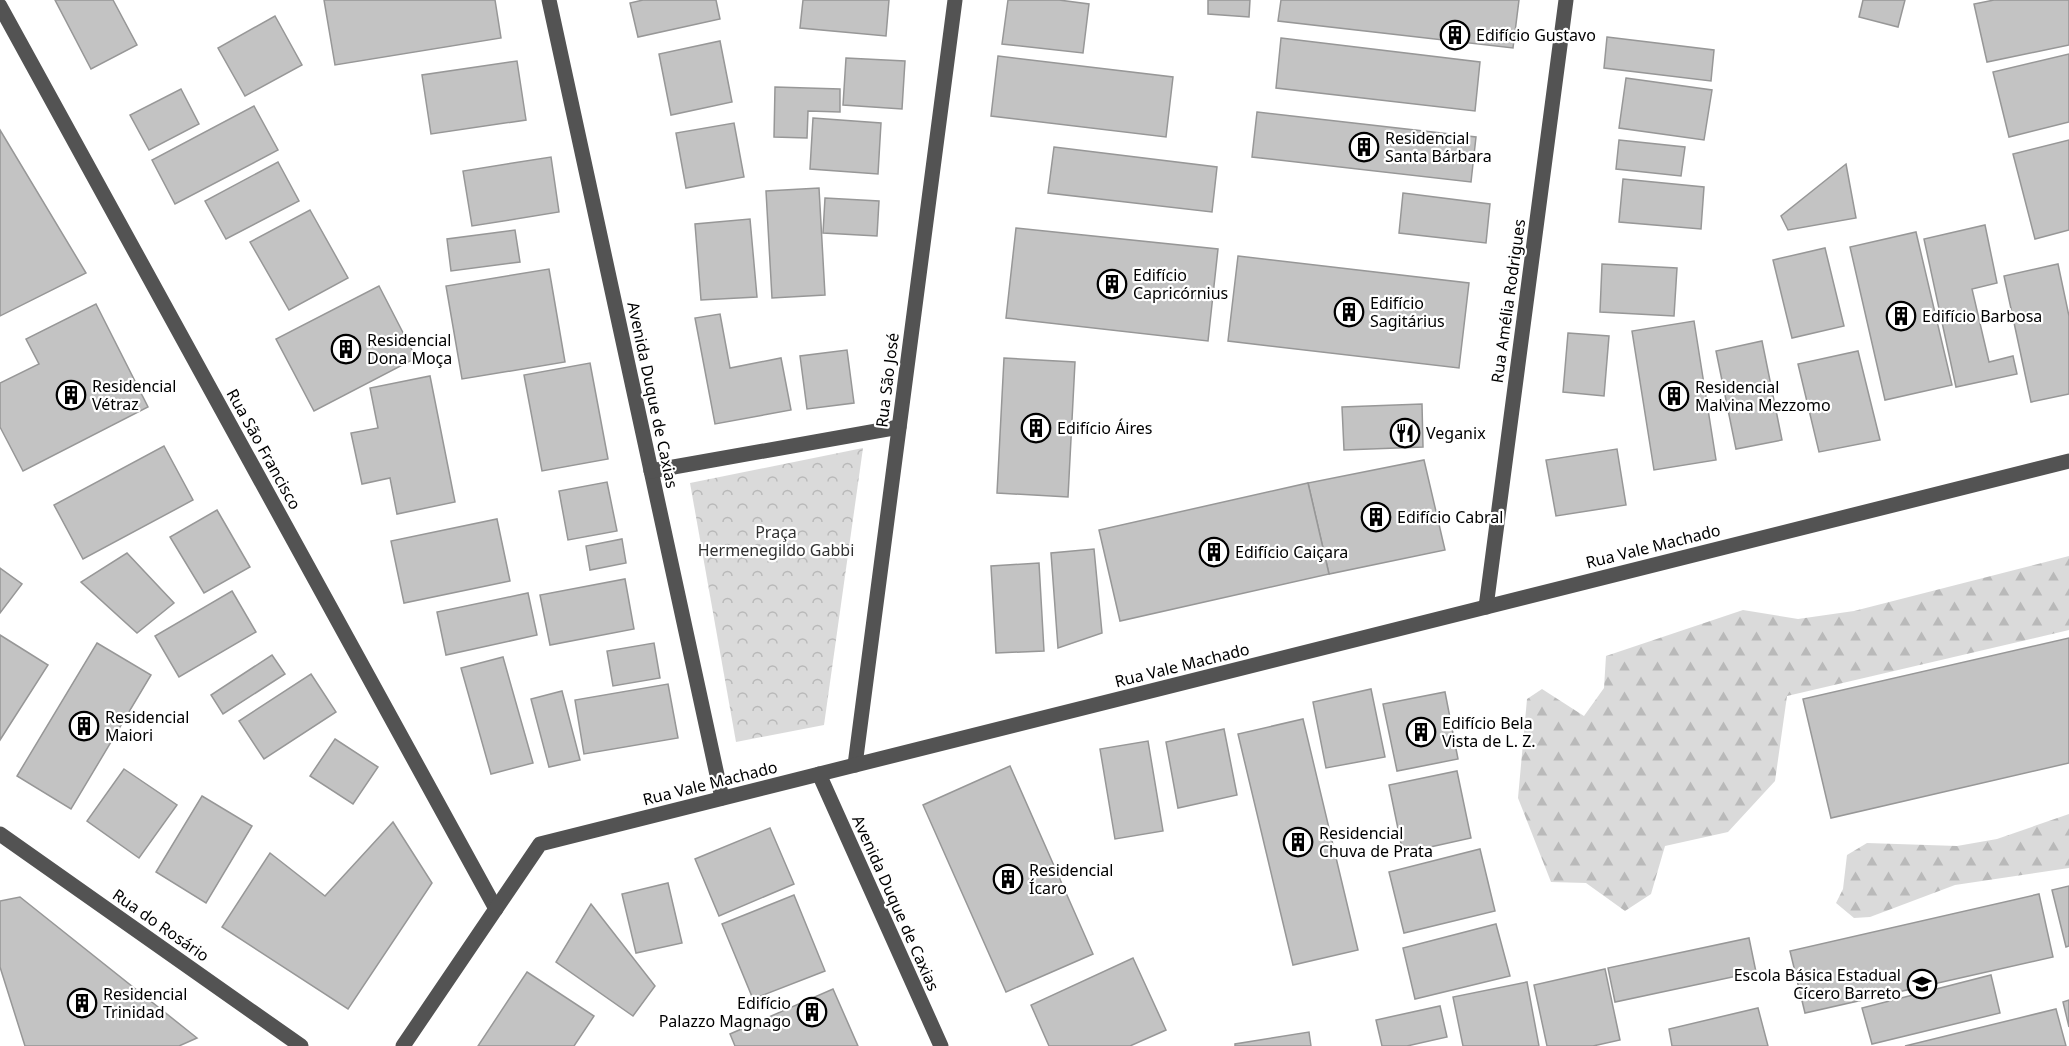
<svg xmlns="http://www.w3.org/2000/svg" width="2069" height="1046" viewBox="0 0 2069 1046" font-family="'Noto Sans',sans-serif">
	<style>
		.forest { fill: url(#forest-firs) }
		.park { fill: url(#park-crowns) }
		.building { fill: #c3c3c3; stroke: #979797; stroke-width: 1.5 }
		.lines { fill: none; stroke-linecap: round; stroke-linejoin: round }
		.minor { stroke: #535353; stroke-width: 15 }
		.labels { text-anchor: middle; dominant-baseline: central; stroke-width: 4.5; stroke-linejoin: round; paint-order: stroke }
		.poi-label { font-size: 16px; fill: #000; stroke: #fff; text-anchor: start }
		.street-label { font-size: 16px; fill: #000; stroke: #fff }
		.park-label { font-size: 16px; fill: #313131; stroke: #fff }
	</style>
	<defs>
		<pattern id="forest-firs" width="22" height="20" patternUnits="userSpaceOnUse" patternTransform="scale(1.5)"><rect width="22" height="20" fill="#dadada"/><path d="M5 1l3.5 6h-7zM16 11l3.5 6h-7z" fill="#b9b9b9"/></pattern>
		<pattern id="park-crowns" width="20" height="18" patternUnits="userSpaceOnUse" patternTransform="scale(1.5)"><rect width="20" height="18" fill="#dadada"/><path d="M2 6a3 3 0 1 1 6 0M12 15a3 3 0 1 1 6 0" fill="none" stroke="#b9b9b9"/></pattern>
	</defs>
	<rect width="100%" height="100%" fill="#fff"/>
	<g class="forest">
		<path d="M2069 556V630L1787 696 1775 781 1728 832 1665 846 1651 894 1625 911 1586 883 1551 882 1518 798 1527 699 1542 689 1584 716 1604 688 1606 656 1743 610 1798 619 1854 611Z"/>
		<path d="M2069 814V868L1955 885 1870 917 1854 918 1836 903 1843 889 1847 855 1867 843 1957 846 1997 839Z"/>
	</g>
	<path class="park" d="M863 448 824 725 736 742 690 483Z"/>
	<g class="building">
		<path d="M55 0H113L137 45 91 69Z"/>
		<path d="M324 0H495L501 38 335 65Z"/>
		<path d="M643 0H716L720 19 638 37 630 3Z"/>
		<path d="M803 0H889L886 36 800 28Z"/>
		<path d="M1008 0H1059L1089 4 1083 53 1002 44Z"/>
		<path d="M1208 0H1250L1249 17 1208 14Z"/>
		<path d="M1281 0H1519L1513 48 1278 21Z"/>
		<path d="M1863 0H1905L1898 27 1859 17Z"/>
		<path d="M1994 0H2069V45L1987 62 1974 4Z"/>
		<path d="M275 16 302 65 245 96 218 48Z"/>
		<path d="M1607 37 1714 50 1711 81 1604 68Z"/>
		<path d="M1281 38 1480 62 1475 111 1276 88Z"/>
		<path d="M720 41 732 102 671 115 659 54Z"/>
		<path d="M2069 54V122L2009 137 1993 72Z"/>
		<path d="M998 56 1173 77 1166 137 991 116Z"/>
		<path d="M846 58 905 61 902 109 843 105Z"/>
		<path d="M517 61 526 120 431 134 422 75Z"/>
		<path d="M1626 78 1712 90 1704 140 1619 128Z"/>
		<path d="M775 87 840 89V112L808 111 807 138 774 137Z"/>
		<path d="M181 89 199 124 149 150 130 115Z"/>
		<path d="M254 106 278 150 175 204 152 160Z"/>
		<path d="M1257 112 1476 137 1471 182 1252 157Z"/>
		<path d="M813 118 881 123 878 174 810 169Z"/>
		<path d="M734 123 744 177 686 188 676 133Z"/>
		<path d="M0 130 86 273 0 316Z"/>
		<path d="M1619 140 1685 147 1681 176 1616 169Z"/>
		<path d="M2069 140V230L2035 239 2013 154Z"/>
		<path d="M1054 147 1217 167 1212 212 1048 193Z"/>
		<path d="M551 157 559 212 472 226 463 171Z"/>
		<path d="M278 162 299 201 226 239 205 201Z"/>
		<path d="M1846 164 1856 218 1788 230 1781 216Z"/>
		<path d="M1623 179 1704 187 1701 229 1619 222Z"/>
		<path d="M819 188 825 295 772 298 766 191Z"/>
		<path d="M1403 193 1490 204 1486 243 1399 233Z"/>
		<path d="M825 198 879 201 877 236 823 233Z"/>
		<path d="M310 210 348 278 289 310 250 242Z"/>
		<path d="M750 219 757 297 701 300 695 224Z"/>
		<path d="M1985 225 1997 283 1972 289 1989 362 2013 356 2017 374 1956 387 1924 239Z"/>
		<path d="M1016 228 1218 249 1208 341 1006 318Z"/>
		<path d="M515 230 520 262 451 271 447 239Z"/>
		<path d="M1916 232 1952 385 1885 400 1850 247Z"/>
		<path d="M1825 248 1844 326 1792 338 1773 260Z"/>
		<path d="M1238 256 1469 283 1459 368 1228 341Z"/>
		<path d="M1602 264 1677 268 1674 316 1600 312Z"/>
		<path d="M2058 264 2069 316V394L2031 402 2004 276Z"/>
		<path d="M549 269 565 362 462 379 446 286Z"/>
		<path d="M379 286 416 358 314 411 276 339Z"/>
		<path d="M96 304 148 407 23 471 0 427V383L39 364 26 339Z"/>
		<path d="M720 314 730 368 781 358 791 410 715 424 695 318Z"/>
		<path d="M1694 321 1716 460 1654 470 1632 331Z"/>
		<path d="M1568 333 1609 336 1604 396 1563 392Z"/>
		<path d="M1762 341 1782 440 1736 449 1716 351Z"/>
		<path d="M847 350 854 403 807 409 800 356Z"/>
		<path d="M1858 351 1880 440 1819 452 1798 364Z"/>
		<path d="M1004 358 1075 362 1068 497 997 493Z"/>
		<path d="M590 363 608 459 542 471 524 375Z"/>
		<path d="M430 376 455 502 397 514 390 478 362 484 351 433 378 428 370 388Z"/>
		<path d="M1422 404 1423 447 1344 450 1342 407Z"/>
		<path d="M164 446 193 500 83 559 54 505Z"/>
		<path d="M1617 449 1626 505 1556 516 1546 460Z"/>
		<path d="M1424 460 1445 550 1329 574 1308 483Z"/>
		<path d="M607 482 617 531 568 540 559 491Z"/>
		<path d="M1308 483 1329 574 1120 621 1099 530Z"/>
		<path d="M217 510 250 567 204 593 170 537Z"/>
		<path d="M497 519 510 581 404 603 391 541Z"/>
		<path d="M622 539 626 563 590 570 586 546Z"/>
		<path d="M1094 549 1102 633 1058 648 1051 553Z"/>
		<path d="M127 553 174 603 137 633 81 582Z"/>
		<path d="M1039 563 1044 651 996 653 991 566Z"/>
		<path d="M0 568 22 584 0 613Z"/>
		<path d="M625 579 634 629 550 645 540 595Z"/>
		<path d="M232 591 256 632 179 677 155 636Z"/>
		<path d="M528 593 537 635 446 655 437 612Z"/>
		<path d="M0 635 48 665 0 740Z"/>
		<path d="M2069 638V763L1831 818 1803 699Z"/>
		<path d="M97 643 151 675 71 809 17 776Z"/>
		<path d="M654 643 660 678 613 686 607 651Z"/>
		<path d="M272 655 285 674 223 714 211 695Z"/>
		<path d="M503 657 533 763 491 774 461 668Z"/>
		<path d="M311 674 336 712 264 759 239 721Z"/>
		<path d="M668 684 678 738 584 754 575 700Z"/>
		<path d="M1371 689 1385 757 1326 768 1313 702Z"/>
		<path d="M562 691 580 760 549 767 531 699Z"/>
		<path d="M1445 692 1458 759 1397 771 1383 704Z"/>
		<path d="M1303 719 1358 950 1293 965 1238 734Z"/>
		<path d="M1224 729 1237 795 1178 808 1166 742Z"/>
		<path d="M335 739 378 767 353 804 310 776Z"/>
		<path d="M1148 741 1163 831 1115 839 1100 749Z"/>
		<path d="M1010 766 1093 954 1006 992 923 805Z"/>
		<path d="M124 769 177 805 139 858 87 821Z"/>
		<path d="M1457 771 1471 838 1403 853 1389 785Z"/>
		<path d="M202 796 252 826 206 903 156 872Z"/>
		<path d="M393 822 432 883 348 1009 222 927 270 853 325 896Z"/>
		<path d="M770 828 794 884 719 916 695 859Z"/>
		<path d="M1480 849 1495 911 1404 933 1389 872Z"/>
		<path d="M668 883 682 943 636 953 622 894Z"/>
		<path d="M2069 886V946L2066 947 2052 890Z"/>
		<path d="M2039 894 2053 957 1805 1013 1790 951Z"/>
		<path d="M794 895 825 971 753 999 722 924Z"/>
		<path d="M20 897 197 1038 179 1046H25L0 967V901Z"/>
		<path d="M591 904 655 986 633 1016 556 962Z"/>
		<path d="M1496 924 1510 976 1415 999 1403 948Z"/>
		<path d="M1749 938 1756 972 1615 1002 1608 968Z"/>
		<path d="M1133 958 1166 1030 1130 1046H1049L1031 1005Z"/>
		<path d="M1605 969 1620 1040 1593 1046H1547L1534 985Z"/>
		<path d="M527 972 594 1016 574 1046H478Z"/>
		<path d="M1991 975 2000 1013 1872 1044 1862 1008Z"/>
		<path d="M1527 982 1539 1046H1463L1453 997Z"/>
		<path d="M833 989 858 1046H735L730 1034Z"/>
		<path d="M2069 1000V1027L2063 1002Z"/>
		<path d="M1440 1006 1447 1037 1407 1046H1382L1376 1020Z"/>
		<path d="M1758 1008 1768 1046H1672L1669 1029Z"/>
		<path d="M2056 1009 2066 1046H1905Z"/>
		<path d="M1309 1032 1311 1046H1235V1044Z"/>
	</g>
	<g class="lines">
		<g class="minor">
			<path d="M549 0 722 798"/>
			<path d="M0 6 496 909"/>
			<path d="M651 471 899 427"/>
			<path d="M1486 607 1566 0"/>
			<path d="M855 765 955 0"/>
			<path d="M819 774 941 1046"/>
			<path d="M0 834 301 1046"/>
			<path d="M403 1046 540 844 2069 461"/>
		</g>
	</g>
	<defs>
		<g id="building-ring" transform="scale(1.5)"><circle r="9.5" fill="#fff" stroke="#000" stroke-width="1.5"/><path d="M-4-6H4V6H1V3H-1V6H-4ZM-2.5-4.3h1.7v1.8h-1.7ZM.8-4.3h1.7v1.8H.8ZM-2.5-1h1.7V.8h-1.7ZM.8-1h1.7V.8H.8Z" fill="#000"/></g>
		<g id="restaurant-ring" transform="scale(1.5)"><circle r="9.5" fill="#fff" stroke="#000" stroke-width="1.5"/><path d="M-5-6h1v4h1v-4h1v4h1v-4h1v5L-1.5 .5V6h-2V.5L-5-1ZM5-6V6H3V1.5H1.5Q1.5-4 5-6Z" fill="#000"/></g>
		<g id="school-ring" transform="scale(1.5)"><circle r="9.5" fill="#fff" stroke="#000" stroke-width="1.5"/><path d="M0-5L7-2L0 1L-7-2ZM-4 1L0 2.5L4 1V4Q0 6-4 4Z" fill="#000"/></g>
	</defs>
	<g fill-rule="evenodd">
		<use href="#building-ring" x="1455" y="35"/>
		<use href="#building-ring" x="1364" y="147"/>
		<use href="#building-ring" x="1112" y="284"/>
		<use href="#building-ring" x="1349" y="312"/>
		<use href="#building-ring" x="1901" y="316"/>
		<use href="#building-ring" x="346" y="349"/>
		<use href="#building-ring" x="71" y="395"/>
		<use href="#building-ring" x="1674" y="396"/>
		<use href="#building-ring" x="1036" y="428"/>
		<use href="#restaurant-ring" x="1405" y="433"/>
		<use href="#building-ring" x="1376" y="517"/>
		<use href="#building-ring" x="1214" y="552"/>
		<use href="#building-ring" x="84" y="726"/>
		<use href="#building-ring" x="1421" y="732"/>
		<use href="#building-ring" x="1298" y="842"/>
		<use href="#building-ring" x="1008" y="879"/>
		<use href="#school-ring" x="1922" y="984"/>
		<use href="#building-ring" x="82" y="1003"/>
		<use href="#building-ring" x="812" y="1012"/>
	</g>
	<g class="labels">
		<g class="poi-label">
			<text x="1476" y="35">Edifício Gustavo</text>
			<text x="1385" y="138">Residencial<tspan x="1385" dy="18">Santa Bárbara</tspan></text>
			<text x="1133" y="275">Edifício<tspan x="1133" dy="18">Capricórnius</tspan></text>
			<text x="1370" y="303">Edifício<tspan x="1370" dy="18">Sagitárius</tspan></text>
			<text x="1922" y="316">Edifício Barbosa</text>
			<text x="367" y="340">Residencial<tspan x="367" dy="18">Dona Moça</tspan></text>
			<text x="92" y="386">Residencial<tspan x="92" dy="18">Vétraz</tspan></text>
			<text x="1695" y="387">Residencial<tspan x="1695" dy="18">Malvina Mezzomo</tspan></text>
			<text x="1057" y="428">Edifício Áires</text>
			<text x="1426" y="433">Veganix</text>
			<text x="1397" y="517">Edifício Cabral</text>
			<text x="1235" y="552">Edifício Caiçara</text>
			<text x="105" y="717">Residencial<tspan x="105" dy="18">Maiori</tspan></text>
			<text x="1442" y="723">Edifício Bela<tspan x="1442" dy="18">Vista de L. Z.</tspan></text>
			<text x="1319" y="833">Residencial<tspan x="1319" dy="18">Chuva de Prata</tspan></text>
			<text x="1029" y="870">Residencial<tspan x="1029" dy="18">Ícaro</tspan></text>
			<text x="1901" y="975" text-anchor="end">Escola Básica Estadual<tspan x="1901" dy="18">Cícero Barreto</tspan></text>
			<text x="103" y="994">Residencial<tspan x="103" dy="18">Trinidad</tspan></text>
			<text x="791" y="1003" text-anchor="end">Edifício<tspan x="791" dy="18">Palazzo Magnago</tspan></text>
		</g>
		<g class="street-label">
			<text transform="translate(1508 301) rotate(-82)">Rua Amélia Rodrigues</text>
			<text transform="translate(887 380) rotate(-83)">Rua São José</text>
			<text transform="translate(653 395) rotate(78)">Avenida Duque de Caxias</text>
			<text transform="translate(264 449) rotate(61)">Rua São Francisco</text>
			<text transform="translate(1653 546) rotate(-14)">Rua Vale Machado</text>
			<text transform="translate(1182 665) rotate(-14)">Rua Vale Machado</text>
			<text transform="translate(710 783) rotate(-14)">Rua Vale Machado</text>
			<text transform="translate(896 903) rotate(66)">Avenida Duque de Caxias</text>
			<text transform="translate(161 925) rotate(35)">Rua do Rosário</text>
		</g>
		<g class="park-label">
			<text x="776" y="532">Praça<tspan x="776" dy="18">Hermenegildo Gabbi</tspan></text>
		</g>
	</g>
</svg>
